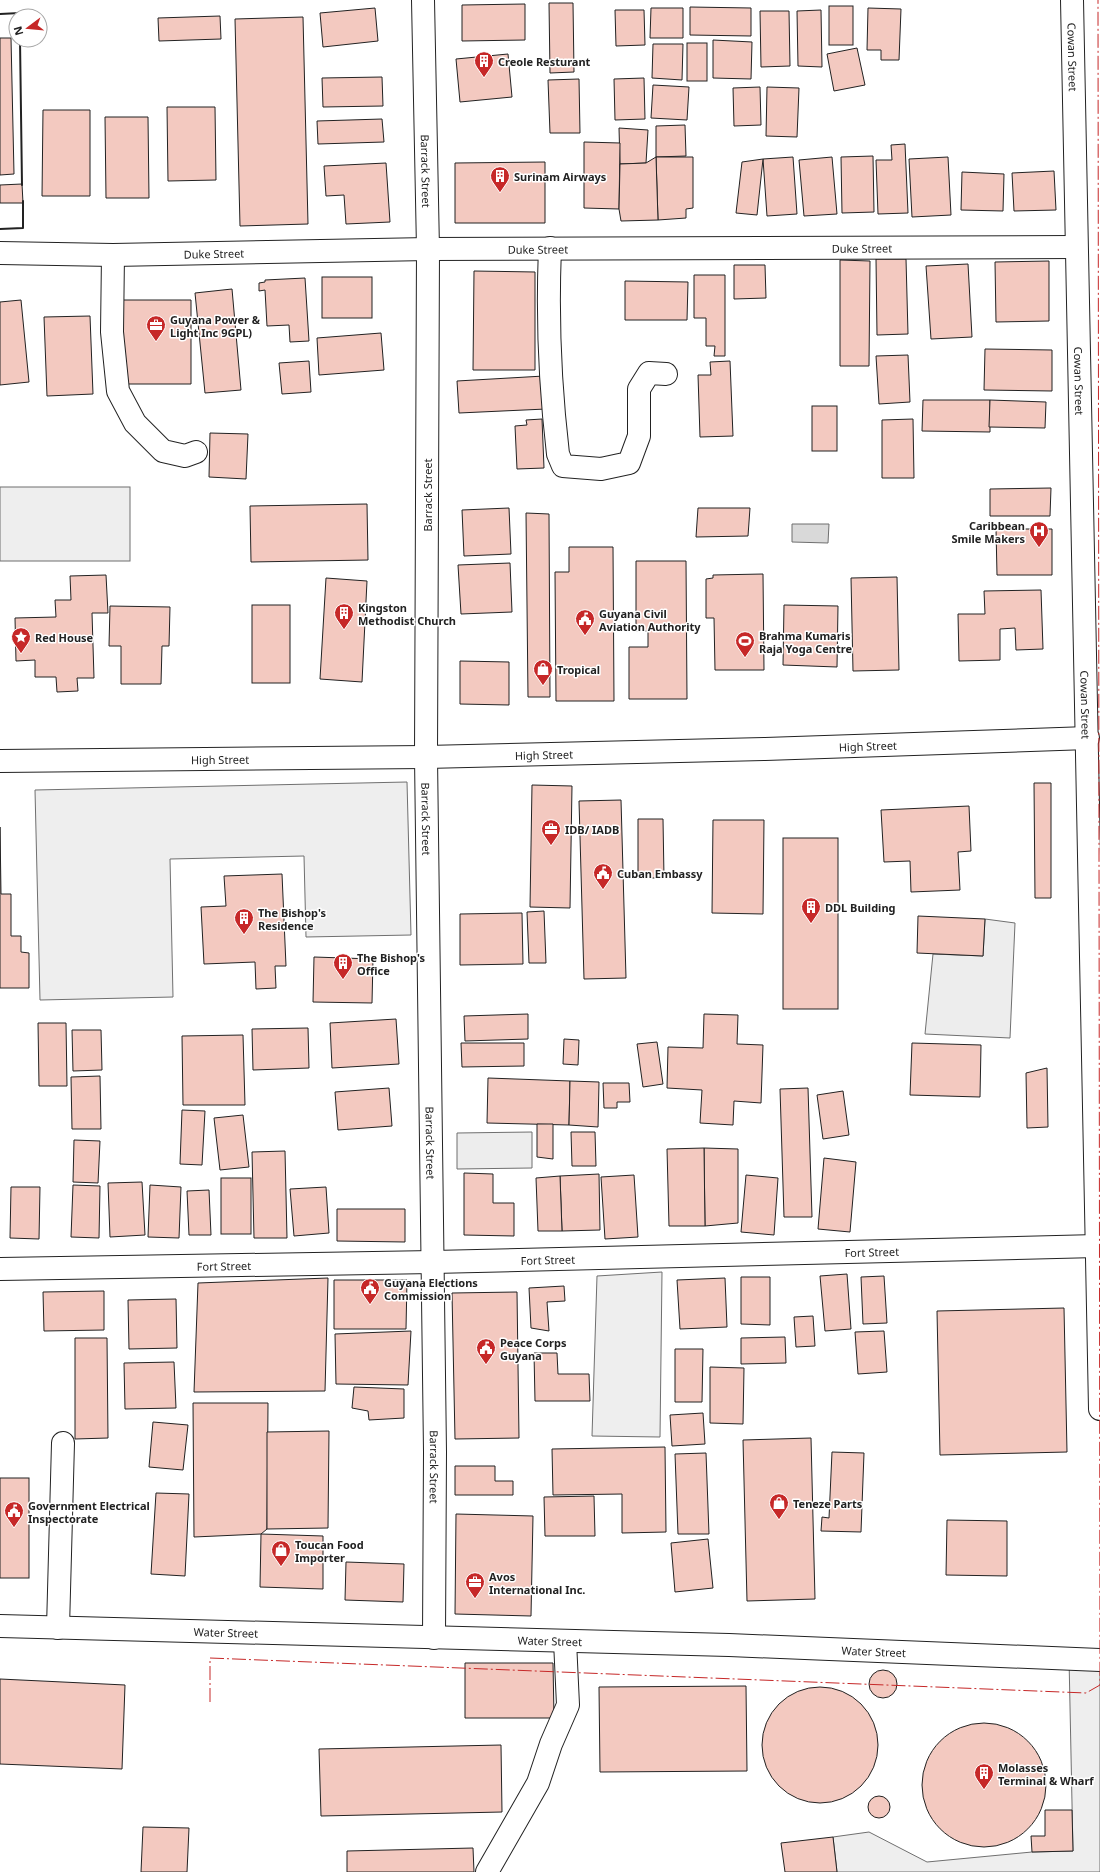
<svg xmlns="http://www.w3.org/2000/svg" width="1100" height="1872" viewBox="0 0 1100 1872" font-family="'Noto Sans',sans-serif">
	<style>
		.green { fill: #eee; stroke: #6f6f6f }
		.parking { fill: #ededed; stroke: #6f6f6f }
		.water { fill: #d9d9d9; stroke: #6f6f6f }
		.building { fill: #f3c9c0; stroke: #222 }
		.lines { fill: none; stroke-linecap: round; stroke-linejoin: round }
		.minor-casing { stroke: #222; stroke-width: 24 }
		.major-casing { stroke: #222; stroke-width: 24 }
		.minor { stroke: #fff; stroke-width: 22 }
		.major { stroke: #fff; stroke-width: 22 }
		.wall { stroke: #222; stroke-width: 2 }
		.power { stroke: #c62828; stroke-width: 1; stroke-dasharray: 14 3 2 3; stroke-linecap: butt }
		.labels { text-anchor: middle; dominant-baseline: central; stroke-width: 3; stroke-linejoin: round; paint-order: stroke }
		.street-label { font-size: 11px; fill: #222; stroke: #fff }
		.poi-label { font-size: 11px; font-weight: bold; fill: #222; stroke: #fff; text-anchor: start }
	</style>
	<rect width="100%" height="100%" fill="#fff"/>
	<g class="green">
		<rect x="0" y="487" width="130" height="74"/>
		<path d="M407 782 411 935 306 937 304 856 170 859 173 997 40 1000 35 790Z"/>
		<path d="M662 1272 660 1437 592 1436 597 1276Z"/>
		<path d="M1069 1658 1100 1660V1872H837L833 1837 869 1832 927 1862 1032 1852 1073 1851Z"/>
	</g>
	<g class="parking">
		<path d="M985 919 1015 923 1010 1038 925 1034 933 954 983 956Z"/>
		<path d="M532 1132V1168L457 1169V1133Z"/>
	</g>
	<path class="water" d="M792 524H829L828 543 792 542Z"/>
	<g class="building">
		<path d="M549 3H573L574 72 550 73Z"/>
		<path d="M525 4V40L462 41V5Z"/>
		<rect x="829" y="6" width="24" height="39"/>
		<path d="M690 7 751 8V36L690 35Z"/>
		<path d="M375 8 378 41 323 47 320 13Z"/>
		<path d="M651 8H683V38H650Z"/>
		<path d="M868 8 901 9 899 60H881V50H867Z"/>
		<path d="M615 10H644L645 45 616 46Z"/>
		<path d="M821 10 822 67 798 66 797 11Z"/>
		<path d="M760 11H789L790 66 761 67Z"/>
		<path d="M220 16 221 39 159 41 158 18Z"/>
		<path d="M303 17 308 224 240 226 235 19Z"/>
		<path d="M0 38H11L14 174 0 175Z"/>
		<path d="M713 40 752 42 751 79 713 78Z"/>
		<rect x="687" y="43" width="20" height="38"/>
		<path d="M653 44H683L682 80 652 78Z"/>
		<path d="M857 48 865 85 834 91 827 54Z"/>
		<path d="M508 54 512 97 460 102 456 59Z"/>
		<path d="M382 77 383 106 323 107 322 78Z"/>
		<path d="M644 78 645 119 615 120 614 79Z"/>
		<path d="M579 79 580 133H550L548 80Z"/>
		<path d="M653 85 689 87 687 120 651 118Z"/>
		<path d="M760 87 761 125 734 126 733 88Z"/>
		<path d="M767 87 799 88 797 137 766 136Z"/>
		<path d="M167 107H215L216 180 168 181Z"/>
		<path d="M43 110H90V196H42Z"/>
		<path d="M105 117H148L149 198H106Z"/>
		<path d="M382 119 384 142 318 144 317 121Z"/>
		<path d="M685 125 686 156 656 157V126Z"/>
		<path d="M619 128 648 130 646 163 620 164Z"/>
		<path d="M584 142 620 143 619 209 584 208Z"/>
		<path d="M905 144 908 213 878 214 876 160H892L891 145Z"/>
		<path d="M873 156 874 212 842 213 841 157Z"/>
		<path d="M656 157H693V208L686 209V218L658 220Z"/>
		<path d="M656 157 658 220 621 221 619 209 620 164 646 163Z"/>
		<path d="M793 157 797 214 767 216 763 159Z"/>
		<path d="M832 157 837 214 804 216 799 160Z"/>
		<path d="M948 157 951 215 912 217 909 159Z"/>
		<path d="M763 159 757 215 736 213 742 162Z"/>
		<path d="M545 162V223H455V163Z"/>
		<path d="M386 163 390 222 346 224 344 195 326 196 324 166Z"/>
		<path d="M1054 171 1056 210 1014 211 1012 173Z"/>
		<path d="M962 172 1004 174 1003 211 961 210Z"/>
		<path d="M22 184 23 203H0V185Z"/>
		<path d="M876 259H906L908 334 877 335Z"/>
		<path d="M840 260 870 261 869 366H840Z"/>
		<path d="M1049 261V321L996 322 995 262Z"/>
		<path d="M968 264 972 337 931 339 926 266Z"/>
		<path d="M734 265H765L766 298 734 299Z"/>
		<path d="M474 271 535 272V370H473Z"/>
		<path d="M694 275H725V356H714L715 346H706V318H694Z"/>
		<rect x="322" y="277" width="50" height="41"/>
		<path d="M305 278 309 341 290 342 289 325 267 326 265 290 259 291V283L265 282V280Z"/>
		<path d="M625 281 688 282 687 320H625Z"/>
		<path d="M232 289 241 390 205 393 195 293Z"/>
		<path d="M21 300 29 382 0 385V302Z"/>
		<path d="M122 300H191V384H121Z"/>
		<path d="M90 316 93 394 47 396 44 317Z"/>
		<path d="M381 333 384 370 319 375 317 338Z"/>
		<path d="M985 349 1052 350V391L984 390Z"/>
		<path d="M908 355 910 402 879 404 876 356Z"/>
		<path d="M309 361 311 392 282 394 279 363Z"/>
		<path d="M730 361 733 436 700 437 698 375H711L710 362Z"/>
		<path d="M544 376 546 409 459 413 457 381Z"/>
		<path d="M923 400H990V432L922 431Z"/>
		<path d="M990 400 1046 402 1045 428 989 427Z"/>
		<rect x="812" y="406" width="25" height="45"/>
		<path d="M542 419 544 468 517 469 515 426 527 425 526 420Z"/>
		<path d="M913 419 914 478H882V420Z"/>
		<path d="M210 433 248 434 246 479 209 477Z"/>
		<path d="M1051 488 1050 516H990V489Z"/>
		<path d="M367 504 368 560 251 562 250 506Z"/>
		<path d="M509 508 511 554 464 556 462 510Z"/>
		<path d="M698 508H750L748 536 696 537Z"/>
		<path d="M526 513 549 514 550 697H528Z"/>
		<path d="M996 529H1052V575H997Z"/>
		<path d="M569 547H613L614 701H556L555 572H569Z"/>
		<path d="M636 561H686L687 699H629V647H648V631H636Z"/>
		<path d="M510 563 512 612 461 614 458 565Z"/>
		<path d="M763 574 764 670H715L714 618H706V579L713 578V575Z"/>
		<path d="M106 575 108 613H92L94 678H77L78 691 57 692 56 677H35V660L16 661 15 618 56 617 55 600H71L70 576Z"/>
		<path d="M897 577 899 670 853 671 851 578Z"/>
		<path d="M326 578 367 581 362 682 320 679Z"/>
		<path d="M1041 590 1043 649 1016 650 1015 628 1000 629V660L959 661 958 614H985L984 591Z"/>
		<rect x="252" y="605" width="38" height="78"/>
		<path d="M784 605 838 606 837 667 783 665Z"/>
		<path d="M110 606 170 607 169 646H162L161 684H121V646H109Z"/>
		<path d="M460 661 509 662V705L460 704Z"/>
		<path d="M1034 783H1051V898H1035Z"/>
		<path d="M532 785 572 786 570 908 530 907Z"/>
		<path d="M621 800 626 978 584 979 579 801Z"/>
		<path d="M969 806 971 851 958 852 960 890 911 892 910 861 884 862 881 810Z"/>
		<path d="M638 819H663L664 878H638Z"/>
		<path d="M713 820H764L763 914 712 913Z"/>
		<path d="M0 827 1 894H11V936H21V952L29 953V988H0Z"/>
		<rect x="783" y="838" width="55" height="171"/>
		<path d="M282 874 286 966H275L276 988 256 989 255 962 204 964 201 907 226 906 224 876Z"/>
		<path d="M544 911 546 963H529L527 912Z"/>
		<path d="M522 913 523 964 460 965V914Z"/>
		<path d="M918 916 985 919 983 956 917 953Z"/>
		<path d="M314 957 373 959 372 1003 313 1002Z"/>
		<path d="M528 1014V1039L465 1041 464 1016Z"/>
		<path d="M704 1014 738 1015 737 1044 763 1045 761 1103 734 1101 733 1125 700 1123 702 1090 667 1088 668 1047 703 1048Z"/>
		<path d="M396 1019 399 1064 332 1068 330 1023Z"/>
		<path d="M38 1023H66L67 1086H39Z"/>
		<path d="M308 1028 309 1068 253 1070 252 1029Z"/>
		<path d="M72 1030H101L102 1070 73 1071Z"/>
		<path d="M243 1035 245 1105H183L182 1036Z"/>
		<path d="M564 1039 579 1040 578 1065 563 1064Z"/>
		<path d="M657 1042 663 1084 643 1087 637 1044Z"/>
		<path d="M461 1043H524V1066L462 1067Z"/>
		<path d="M912 1043 981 1045 980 1097 910 1095Z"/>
		<path d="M1047 1068 1048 1127 1027 1128 1026 1073Z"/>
		<path d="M100 1076 101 1129H72L71 1077Z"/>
		<path d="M488 1078 570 1081 569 1125 487 1123Z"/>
		<path d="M570 1081 599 1082 598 1127 569 1125Z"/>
		<path d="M603 1083H629L630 1102H617V1108H604Z"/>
		<path d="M389 1088 392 1126 338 1130 335 1092Z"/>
		<path d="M808 1088 812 1217H784L780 1089Z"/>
		<path d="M843 1091 849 1135 823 1139 817 1095Z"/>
		<path d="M182 1110 205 1111 202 1165 180 1164Z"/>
		<path d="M243 1115 249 1167 220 1170 214 1118Z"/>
		<path d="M537 1124H553V1159L537 1157Z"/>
		<path d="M571 1132H595L596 1166H572Z"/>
		<path d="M74 1140 100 1141 98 1183 73 1182Z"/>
		<path d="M704 1148 738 1149V1223L705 1226Z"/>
		<path d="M704 1148 705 1226H669L667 1149Z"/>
		<path d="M285 1151 287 1238H254L252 1152Z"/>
		<path d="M824 1158 856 1162 850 1232 818 1229Z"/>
		<path d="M464 1173 493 1174V1203H514V1236L464 1235Z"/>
		<path d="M599 1174 600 1230 562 1231 560 1176Z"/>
		<path d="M634 1175 638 1237 605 1239 601 1177Z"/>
		<path d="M746 1175 778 1178 774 1235 741 1232Z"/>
		<path d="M560 1176 562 1231H538L536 1178Z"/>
		<rect x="221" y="1178" width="30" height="56"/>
		<path d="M142 1182 145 1235 110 1237 108 1183Z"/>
		<path d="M73 1185 100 1186 99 1238 71 1237Z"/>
		<path d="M150 1185 181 1187 179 1238 148 1237Z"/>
		<path d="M11 1187H40L39 1239 10 1238Z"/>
		<path d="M326 1187 329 1233 294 1236 290 1189Z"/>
		<path d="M209 1190 211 1235H189L187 1191Z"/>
		<path d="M337 1209H405V1242L337 1241Z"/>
		<path d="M847 1274 851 1329 825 1331 820 1276Z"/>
		<path d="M884 1276 887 1323 863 1324 861 1277Z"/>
		<path d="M741 1277H770V1325L741 1324Z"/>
		<path d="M328 1278 325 1391 194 1392 198 1283Z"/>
		<path d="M725 1278 727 1327 680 1329 677 1280Z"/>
		<path d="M334 1280H407L406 1329H334Z"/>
		<path d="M564 1286 565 1301 547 1302 549 1331 531 1328 529 1288Z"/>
		<path d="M104 1291V1330L44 1331 43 1292Z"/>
		<path d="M517 1292 519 1438 455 1439 452 1293Z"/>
		<path d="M176 1299 177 1348 129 1349 128 1300Z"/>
		<path d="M1064 1308 1067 1452 940 1455 937 1311Z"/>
		<path d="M813 1316 815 1346 796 1347 794 1317Z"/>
		<path d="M411 1331 408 1385 336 1384 335 1334Z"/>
		<path d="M884 1331 887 1372 858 1374 855 1332Z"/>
		<path d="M785 1337 786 1363 741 1364V1338Z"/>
		<path d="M75 1338H107L108 1438 75 1439Z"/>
		<path d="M675 1349H703L702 1402H675Z"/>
		<path d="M534 1353H557L558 1374H589L590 1401H535Z"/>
		<path d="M174 1362 176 1408 125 1409 124 1363Z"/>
		<path d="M710 1367 744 1368 743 1424 710 1423Z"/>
		<path d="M354 1387 404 1389V1418L369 1420 368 1411 352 1408Z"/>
		<path d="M193 1403H268L267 1529 261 1534 194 1537Z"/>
		<path d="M703 1413 705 1444 672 1446 670 1415Z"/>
		<path d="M153 1422 188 1425 183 1470 149 1467Z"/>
		<path d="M329 1431 328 1528 267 1529V1432Z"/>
		<path d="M811 1438 815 1599 747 1601 743 1440Z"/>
		<path d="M665 1447 666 1532 622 1533V1494L553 1495 552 1449Z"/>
		<path d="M832 1452 864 1453 861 1532 821 1531 822 1517 829 1518Z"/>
		<path d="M706 1453 709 1534H678L675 1454Z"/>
		<path d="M455 1466H495V1481H513V1495H455Z"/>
		<rect x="0" y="1478" width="29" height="100"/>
		<path d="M156 1493 189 1494 185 1576 151 1574Z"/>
		<path d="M594 1496 595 1536H545L544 1497Z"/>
		<path d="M456 1514 533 1516 531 1616 455 1614Z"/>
		<path d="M947 1520 1007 1521V1576L946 1575Z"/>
		<path d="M261 1534 323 1536V1589L260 1587Z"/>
		<path d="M708 1539 713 1588 675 1592 671 1543Z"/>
		<path d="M346 1562 404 1564 403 1602 345 1600Z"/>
		<path d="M465 1663H553L554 1718H465Z"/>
		<circle cx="883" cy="1684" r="14"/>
		<path d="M0 1679 125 1685 122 1769 0 1764Z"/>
		<path d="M746 1686 747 1771 600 1772 599 1687Z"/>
		<circle cx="820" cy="1745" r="58"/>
		<circle cx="984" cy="1785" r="62"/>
		<path d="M501 1745 502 1812 321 1816 319 1749Z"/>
		<circle cx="879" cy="1807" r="11"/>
		<path d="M1045 1810H1072L1073 1851 1032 1852 1031 1836H1045Z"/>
		<path d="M143 1827 189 1828 187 1872H141Z"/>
		<path d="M833 1837 837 1872H785L781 1843Z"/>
		<path d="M473 1848 474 1872H347V1851Z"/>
	</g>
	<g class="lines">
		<g class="minor-casing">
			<g id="minor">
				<path id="s1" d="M423 0 428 249 426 757 435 1452 434 1638"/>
				<path id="s2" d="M1072 0 1100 1409"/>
				<path d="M550 248C547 318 550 386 558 454L563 466 601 469 629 463 639 436V389L649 373 666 374"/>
				<path id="s3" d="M0 253 113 255 428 249 1076 247"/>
				<path d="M113 255 112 332 118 391 135 423 163 451 185 456 196 452"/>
				<path id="s4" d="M0 1269 433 1262 1097 1246"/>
				<path id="s5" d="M0 1626 729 1645 1100 1660"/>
				<path d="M58 1628 63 1443"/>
				<path d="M487 1872 538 1783 551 1744 568 1705 565 1641"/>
			</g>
		</g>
		<g class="major-casing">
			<g id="major">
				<path id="s6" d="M0 761 426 757 765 749 1088 738"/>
			</g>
		</g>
		<use href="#minor" class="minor"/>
		<use href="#major" class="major"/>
		<g class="wall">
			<path d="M0 14 20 13V16"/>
			<path d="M20 40 22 185"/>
			<path d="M0 229 23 228V201"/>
		</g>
		<path class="power" d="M210 1702V1658L1086 1693 1100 1685 1098 0"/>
	</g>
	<defs>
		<g id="building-pin" transform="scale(1)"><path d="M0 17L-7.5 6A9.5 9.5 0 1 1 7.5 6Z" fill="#c62828" stroke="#fff"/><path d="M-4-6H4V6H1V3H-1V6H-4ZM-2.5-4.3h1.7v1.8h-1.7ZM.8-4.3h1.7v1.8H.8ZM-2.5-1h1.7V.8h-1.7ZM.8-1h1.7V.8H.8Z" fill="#fff"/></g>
		<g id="office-pin" transform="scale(1)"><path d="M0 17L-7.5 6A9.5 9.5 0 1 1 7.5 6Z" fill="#c62828" stroke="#fff"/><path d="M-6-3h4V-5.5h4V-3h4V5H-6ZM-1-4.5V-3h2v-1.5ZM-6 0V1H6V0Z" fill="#fff"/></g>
		<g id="hospital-pin" transform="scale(1)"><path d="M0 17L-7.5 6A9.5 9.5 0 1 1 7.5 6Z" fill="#c62828" stroke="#fff"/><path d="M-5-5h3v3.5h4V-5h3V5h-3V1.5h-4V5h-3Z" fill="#fff"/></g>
		<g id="civic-pin" transform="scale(1)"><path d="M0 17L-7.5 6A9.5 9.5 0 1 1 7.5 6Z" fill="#c62828" stroke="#fff"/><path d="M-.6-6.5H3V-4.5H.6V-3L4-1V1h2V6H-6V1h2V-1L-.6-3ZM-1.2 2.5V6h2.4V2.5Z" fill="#fff"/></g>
		<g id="sight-pin" transform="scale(1)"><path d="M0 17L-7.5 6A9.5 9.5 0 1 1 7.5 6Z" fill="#c62828" stroke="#fff"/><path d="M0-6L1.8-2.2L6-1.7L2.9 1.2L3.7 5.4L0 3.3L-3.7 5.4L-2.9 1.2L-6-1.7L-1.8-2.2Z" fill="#fff"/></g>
		<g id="stadium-pin" transform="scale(1)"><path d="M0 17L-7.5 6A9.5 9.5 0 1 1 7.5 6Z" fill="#c62828" stroke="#fff"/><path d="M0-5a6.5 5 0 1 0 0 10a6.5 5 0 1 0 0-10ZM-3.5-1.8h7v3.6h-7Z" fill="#fff"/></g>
		<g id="shop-pin" transform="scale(1)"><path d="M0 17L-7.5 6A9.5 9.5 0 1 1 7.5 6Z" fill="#c62828" stroke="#fff"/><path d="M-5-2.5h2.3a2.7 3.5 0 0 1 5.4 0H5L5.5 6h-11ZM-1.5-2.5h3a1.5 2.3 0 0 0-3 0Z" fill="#fff"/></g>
	</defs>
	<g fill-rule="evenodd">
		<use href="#building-pin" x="484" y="61"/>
		<use href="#building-pin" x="500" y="176"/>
		<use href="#office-pin" x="156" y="325"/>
		<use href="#hospital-pin" x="1039" y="531"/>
		<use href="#building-pin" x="344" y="613"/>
		<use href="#civic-pin" x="585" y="619"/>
		<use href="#sight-pin" x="21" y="637"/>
		<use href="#stadium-pin" x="745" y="641"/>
		<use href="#shop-pin" x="543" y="669"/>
		<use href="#office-pin" x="551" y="829"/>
		<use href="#civic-pin" x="603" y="873"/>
		<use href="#building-pin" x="811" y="907"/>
		<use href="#building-pin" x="244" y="918"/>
		<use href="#building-pin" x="343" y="963"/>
		<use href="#civic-pin" x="370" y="1288"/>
		<use href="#civic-pin" x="486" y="1348"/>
		<use href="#shop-pin" x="779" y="1503"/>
		<use href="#civic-pin" x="14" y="1511"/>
		<use href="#shop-pin" x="281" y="1550"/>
		<use href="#office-pin" x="475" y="1582"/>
		<use href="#building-pin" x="984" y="1773"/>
	</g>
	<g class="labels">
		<g class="street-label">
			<text stroke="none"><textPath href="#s2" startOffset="57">Cowan Street</textPath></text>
			<text stroke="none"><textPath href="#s1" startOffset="171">Barrack Street</textPath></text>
			<text stroke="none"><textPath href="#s3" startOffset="862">Duke Street</textPath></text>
			<text stroke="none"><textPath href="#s3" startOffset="538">Duke Street</textPath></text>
			<text stroke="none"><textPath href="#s3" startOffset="214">Duke Street</textPath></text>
			<text stroke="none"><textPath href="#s2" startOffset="381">Cowan Street</textPath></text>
			<text transform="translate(427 495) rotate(-90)">Barrack Street</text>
			<text stroke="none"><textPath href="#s2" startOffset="705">Cowan Street</textPath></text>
			<text stroke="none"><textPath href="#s6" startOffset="868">High Street</textPath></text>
			<text stroke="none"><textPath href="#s6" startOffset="544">High Street</textPath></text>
			<text stroke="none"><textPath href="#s6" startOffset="220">High Street</textPath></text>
			<text stroke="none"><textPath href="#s1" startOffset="819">Barrack Street</textPath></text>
			<text stroke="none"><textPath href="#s1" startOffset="1143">Barrack Street</textPath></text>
			<text stroke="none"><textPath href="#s4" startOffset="872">Fort Street</textPath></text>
			<text stroke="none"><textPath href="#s4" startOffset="548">Fort Street</textPath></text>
			<text stroke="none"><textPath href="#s4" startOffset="224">Fort Street</textPath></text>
			<text stroke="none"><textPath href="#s1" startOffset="1467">Barrack Street</textPath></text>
			<text stroke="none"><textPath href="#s5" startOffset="226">Water Street</textPath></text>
			<text stroke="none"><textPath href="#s5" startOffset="550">Water Street</textPath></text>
			<text stroke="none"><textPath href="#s5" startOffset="874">Water Street</textPath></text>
		</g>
		<g class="poi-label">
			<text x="498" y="61">Creole Resturant</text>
			<text x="514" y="176">Surinam Airways</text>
			<text x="170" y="319">Guyana Power &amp;<tspan x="170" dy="13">Light Inc 9GPL)</tspan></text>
			<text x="1025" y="525" text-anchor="end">Caribbean<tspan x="1025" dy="13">Smile Makers</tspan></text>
			<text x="358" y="607">Kingston<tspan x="358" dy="13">Methodist Church</tspan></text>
			<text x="599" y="613">Guyana Civil<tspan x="599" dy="13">Aviation Authority</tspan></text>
			<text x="759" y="635">Brahma Kumaris<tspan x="759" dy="13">Raja Yoga Centre</tspan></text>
			<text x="35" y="637">Red House</text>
			<text x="557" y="669">Tropical</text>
			<text x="565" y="829">IDB/ IADB</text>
			<text x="617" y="873">Cuban Embassy</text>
			<text x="825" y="907">DDL Building</text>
			<text x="258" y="912">The Bishop's<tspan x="258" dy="13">Residence</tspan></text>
			<text x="357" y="957">The Bishop's<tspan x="357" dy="13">Office</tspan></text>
			<text x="384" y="1282">Guyana Elections<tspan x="384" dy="13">Commission</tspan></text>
			<text x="500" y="1342">Peace Corps<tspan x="500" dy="13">Guyana</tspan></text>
			<text x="793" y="1503">Teneze Parts</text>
			<text x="28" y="1505">Government Electrical<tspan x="28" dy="13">Inspectorate</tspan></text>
			<text x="295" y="1544">Toucan Food<tspan x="295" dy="13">Importer</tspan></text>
			<text x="489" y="1576">Avos<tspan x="489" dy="13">International Inc.</tspan></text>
			<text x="998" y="1767">Molasses<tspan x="998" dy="13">Terminal &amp; Wharf</tspan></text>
		</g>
	</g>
	<g transform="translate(28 28) rotate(254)"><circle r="19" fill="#ffffff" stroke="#a7a7a7"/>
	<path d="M0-3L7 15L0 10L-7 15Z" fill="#c62828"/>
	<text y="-6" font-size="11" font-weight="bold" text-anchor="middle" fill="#222222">N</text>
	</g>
</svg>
